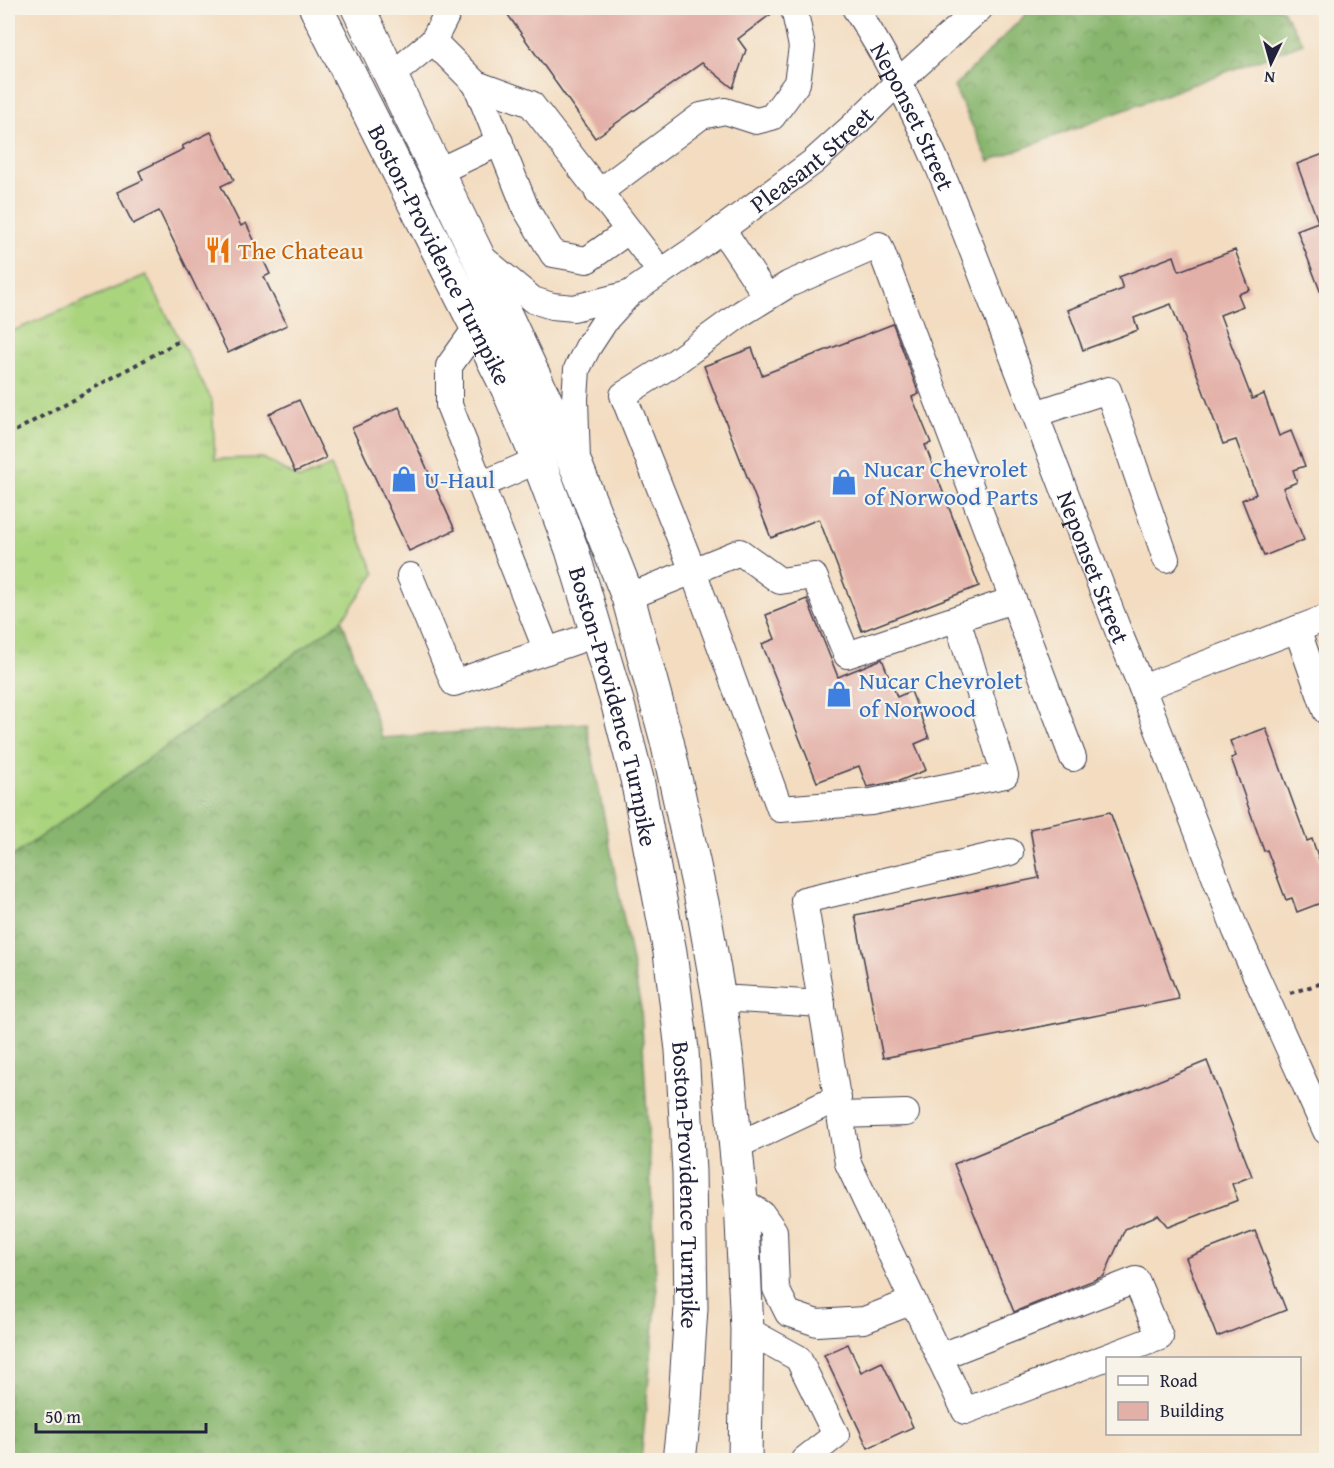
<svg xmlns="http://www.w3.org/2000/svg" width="1334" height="1468" viewBox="0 0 1334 1468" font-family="'Gentium Book Plus',serif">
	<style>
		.grass { fill: url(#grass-tufts); stroke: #667b5d; stroke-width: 1.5 }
		.forest { fill: url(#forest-crowns); stroke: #556c54; stroke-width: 1.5 }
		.building { fill: #e3b0a8 }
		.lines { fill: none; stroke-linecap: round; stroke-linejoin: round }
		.minor-casing { stroke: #413e4f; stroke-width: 28 }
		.major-casing { stroke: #413e4f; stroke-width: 35 }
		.path { stroke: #413e4f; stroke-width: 4; stroke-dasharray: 4.5 4.5; stroke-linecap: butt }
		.minor { stroke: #fff; stroke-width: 26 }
		.major { stroke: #fff; stroke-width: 33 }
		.labels { text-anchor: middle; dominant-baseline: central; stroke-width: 4.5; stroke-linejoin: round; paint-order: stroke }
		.street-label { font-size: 24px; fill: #22223b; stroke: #f7f3e8 }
		.food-label { font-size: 24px; fill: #c56008; stroke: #f7f3e8; text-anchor: start }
		.shop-label { font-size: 24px; fill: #366cbe; stroke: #f7f3e8; text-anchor: start }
	</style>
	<defs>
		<pattern id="grass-tufts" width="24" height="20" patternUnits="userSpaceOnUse" patternTransform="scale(1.5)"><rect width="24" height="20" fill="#abd47f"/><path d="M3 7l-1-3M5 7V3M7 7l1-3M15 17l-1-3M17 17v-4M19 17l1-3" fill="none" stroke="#93b66f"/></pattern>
		<pattern id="forest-crowns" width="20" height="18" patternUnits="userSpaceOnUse" patternTransform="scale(1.5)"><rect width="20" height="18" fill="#88b66e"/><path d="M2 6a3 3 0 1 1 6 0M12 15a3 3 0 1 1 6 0" fill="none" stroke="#6f945c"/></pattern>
	</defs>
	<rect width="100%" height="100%" fill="#f7f3e8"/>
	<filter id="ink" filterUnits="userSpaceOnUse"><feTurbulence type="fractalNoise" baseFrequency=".0167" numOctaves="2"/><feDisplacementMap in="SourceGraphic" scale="12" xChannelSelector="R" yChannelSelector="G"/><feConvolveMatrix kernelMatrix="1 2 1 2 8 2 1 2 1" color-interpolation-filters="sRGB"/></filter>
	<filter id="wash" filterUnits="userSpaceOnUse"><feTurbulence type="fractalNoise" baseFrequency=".008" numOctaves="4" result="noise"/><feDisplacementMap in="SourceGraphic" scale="24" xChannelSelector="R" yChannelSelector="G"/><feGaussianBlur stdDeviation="1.35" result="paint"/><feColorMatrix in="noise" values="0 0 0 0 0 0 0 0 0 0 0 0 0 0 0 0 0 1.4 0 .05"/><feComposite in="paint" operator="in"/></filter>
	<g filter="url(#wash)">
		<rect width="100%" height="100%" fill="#f3dcc0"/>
		<path class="grass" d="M146 275 212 401 215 459 263 458 300 479 331 466 375 574 342 620 8 860V333Z"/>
		<g class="forest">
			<path d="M1032 8H1281L1303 43 989 161 954 87Z"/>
			<path d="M342 620 382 738 586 723 641 1008 657 1294 641 1460H8V860Z"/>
		</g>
		<g id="blocks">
			<g class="building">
				<path d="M503 8H779L738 39 746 50 733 88 702 63 595 138Z"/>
				<path d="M211 132 234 180 221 186 241 226 246 223 270 274 264 277 287 325 228 353 159 211 133 224 117 192 143 180 139 171 184 149 182 146Z"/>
				<path d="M1326 153V304H1325L1297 230 1318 222 1297 164Z"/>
				<path d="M1235 250 1250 290 1238 294 1243 306 1220 315 1252 399 1264 394 1279 436 1291 431 1305 466 1293 470 1297 482 1283 488 1304 540 1264 556 1242 500 1256 494 1236 440 1223 444 1171 304 1134 318 1138 330 1083 350 1068 310 1123 289 1119 277 1174 256 1179 271Z"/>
				<path d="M893 324 919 394 912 397 931 443 925 445 979 586 862 631 819 519 771 538 704 366 752 348 762 375Z"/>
				<path d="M299 400 326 458 295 472 269 414Z"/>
				<path d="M399 407 455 530 409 551 352 428Z"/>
				<path d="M807 599 838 677 882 659 897 697 911 691 929 738 915 744 926 770 899 781 867 787 859 766 817 782 762 644 775 639 766 615Z"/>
				<path d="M1266 728 1307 841 1312 839 1326 879V901L1297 912 1292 898 1286 900 1267 850 1264 851 1231 758 1236 756 1230 741Z"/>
				<path d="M1110 812 1179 999 883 1058 855 915 1039 878 1030 829Z"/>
				<path d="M1207 1061 1252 1176 1232 1184 1238 1200 1168 1227 1158 1215 1125 1229 1104 1276 1014 1312 954 1164Z"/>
				<path d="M1255 1231 1286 1310 1217 1337 1186 1258Z"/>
				<path d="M848 1344 861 1372 882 1362 913 1427 868 1448 824 1355Z"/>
			</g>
		</g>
	</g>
	<g filter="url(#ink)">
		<use href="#blocks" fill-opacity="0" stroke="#413e4f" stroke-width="1.5"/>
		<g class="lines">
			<g class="minor-casing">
				<g id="minor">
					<path id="s1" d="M855 8C921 109 963 224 1005 336 1043 435 1081 534 1119 633L1142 688 1236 931 1326 1131"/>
					<path d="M433 41 450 8"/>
					<path d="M391 76 433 41 476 84 531 104 661 272"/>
					<path d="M476 84 526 209 553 254 587 260 628 231"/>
					<path d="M437 172 500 142"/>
					<path d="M598 193 701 116 725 111 756 121 772 117 797 83 802 47 794 8"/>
					<path d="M722 229 767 297"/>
					<path d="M480 256 533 300 552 306 574 308 629 294"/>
					<path d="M477 327 449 366V405L547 651"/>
					<path d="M1035 414 1108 390 1166 559"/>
					<path id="s2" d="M577 461 575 399 577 369 588 347 607 318 629 294 698 247 813 162 852 127 899 81 980 8"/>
					<path d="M481 485 538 460"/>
					<path d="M410 576 454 683 596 634"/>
					<path d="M628 597 740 552 780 581 814 576 847 655 1013 600"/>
					<path d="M957 619 1005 775 871 802 780 809 693 571 623 395 671 365 742 313 789 284 879 245 1073 758"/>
					<path d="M1297 629 1326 711"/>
					<path d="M1142 688 1326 618"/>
					<path d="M719 998 822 1004"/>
					<path d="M840 1115 906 1113"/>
					<path d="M736 1146 838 1098"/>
					<path d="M741 1200 762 1214 774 1231 776 1289 788 1313 817 1323 864 1320 913 1301"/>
					<path d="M747 1330 798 1358 836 1435 804 1460"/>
					<path d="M939 1357 1136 1280 1160 1337 965 1411 848 1163 804 900 1010 852"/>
				</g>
			</g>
			<g class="major-casing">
				<g id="major">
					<path id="s3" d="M316 8 508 389 538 460 572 550 618 705 637 779 670 952 682 1050 689 1172 691 1308 684 1417 679 1460"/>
					<path d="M358 8 477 254 577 468 628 597 667 741 703 907 719 998 728 1068 741 1200 747 1330 745 1460"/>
				</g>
			</g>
			<g class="path">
				<path d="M8 435 181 340"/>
				<path d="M1290 993 1326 982"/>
			</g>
			<use href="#minor" class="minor"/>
			<use href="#major" class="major"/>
		</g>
	</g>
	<defs>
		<g id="restaurant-bare" transform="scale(2.07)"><path d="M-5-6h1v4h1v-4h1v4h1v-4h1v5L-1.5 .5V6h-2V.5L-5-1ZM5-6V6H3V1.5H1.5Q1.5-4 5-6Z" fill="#e8710a" stroke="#f7f3e8" stroke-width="2.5" paint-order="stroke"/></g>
		<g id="shop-bare" transform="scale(2.07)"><path d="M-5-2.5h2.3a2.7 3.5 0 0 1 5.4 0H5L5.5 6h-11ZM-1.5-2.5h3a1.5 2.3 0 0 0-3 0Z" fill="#3f7fe0" stroke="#f7f3e8" stroke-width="2.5" paint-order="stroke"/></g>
	</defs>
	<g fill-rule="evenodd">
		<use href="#restaurant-bare" x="218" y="250"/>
		<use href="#shop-bare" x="404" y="479"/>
		<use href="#shop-bare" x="844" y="482"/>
		<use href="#shop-bare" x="839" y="694"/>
	</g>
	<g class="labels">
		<g class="street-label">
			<text stroke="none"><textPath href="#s1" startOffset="123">Neponset Street</textPath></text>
			<text stroke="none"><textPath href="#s2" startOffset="411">Pleasant Street</textPath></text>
			<text stroke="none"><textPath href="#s3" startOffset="276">Boston-Providence Turnpike</textPath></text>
			<text stroke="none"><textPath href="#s1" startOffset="609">Neponset Street</textPath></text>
			<text stroke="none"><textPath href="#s3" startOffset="762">Boston-Providence Turnpike</textPath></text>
			<text stroke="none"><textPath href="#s3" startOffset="1248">Boston-Providence Turnpike</textPath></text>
		</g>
		<g class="food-label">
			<text x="238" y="250">The Chateau</text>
		</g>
		<g class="shop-label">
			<text x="864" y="468">Nucar Chevrolet<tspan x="864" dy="28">of Norwood Parts</tspan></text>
			<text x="424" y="479">U-Haul</text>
			<text x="859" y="680">Nucar Chevrolet<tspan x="859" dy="28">of Norwood</tspan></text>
		</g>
	</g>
	<rect width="1334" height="1468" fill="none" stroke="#f7f3e8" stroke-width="30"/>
	<rect x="1106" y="1357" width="195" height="78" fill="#f7f3e8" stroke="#a29fa3" stroke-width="1.5"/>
	<rect x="1118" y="1376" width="30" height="9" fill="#ffffff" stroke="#a29fa3" stroke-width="1.5"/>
	<text x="1160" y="1387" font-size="18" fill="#22223b">Road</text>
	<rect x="1118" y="1402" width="30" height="18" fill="#e3b0a8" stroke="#a29fa3" stroke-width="1.5"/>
	<text x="1160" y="1417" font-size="18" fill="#22223b">Building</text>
	<g transform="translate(1271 63) rotate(185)" stroke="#f7f3e8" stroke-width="4.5" paint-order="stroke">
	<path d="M0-4.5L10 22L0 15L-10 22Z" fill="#22223b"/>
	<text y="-9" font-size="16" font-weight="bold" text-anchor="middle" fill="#22223b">N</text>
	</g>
	<path d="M36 1423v9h170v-9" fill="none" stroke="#22223b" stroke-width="3"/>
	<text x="45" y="1423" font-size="18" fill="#22223b" stroke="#f7f3e8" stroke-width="4.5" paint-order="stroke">50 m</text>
</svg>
